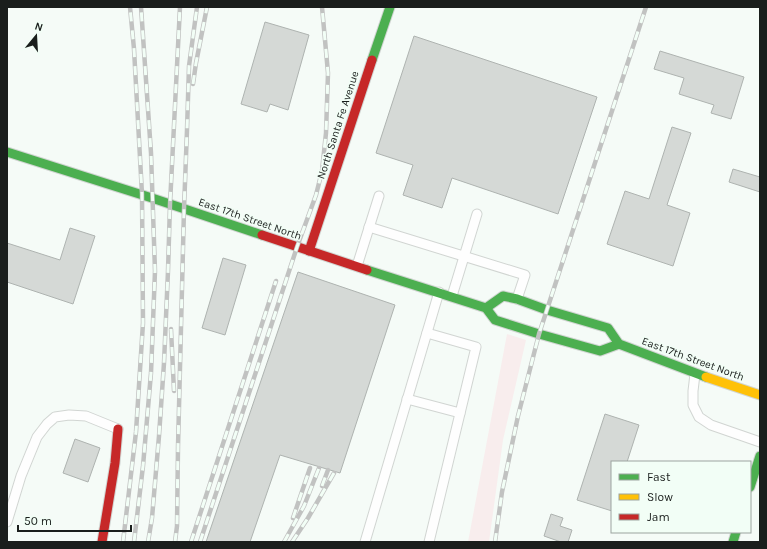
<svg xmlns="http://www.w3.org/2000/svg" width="767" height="549" viewBox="0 0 767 549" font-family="Karla,sans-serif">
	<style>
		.green { fill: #f8eded }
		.building { fill: #d5d9d6; stroke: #aeb3b0 }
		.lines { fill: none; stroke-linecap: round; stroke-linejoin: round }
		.lane-casing { stroke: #d1d5d2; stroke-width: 11 }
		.fast-casing { stroke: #d1d5d2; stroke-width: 11 }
		.slow-casing { stroke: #d1d5d2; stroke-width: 11 }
		.jam-casing { stroke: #d1d5d2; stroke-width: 11 }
		.lane { stroke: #fefefe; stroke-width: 9 }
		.fast { stroke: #4caf50; stroke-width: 9 }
		.slow { stroke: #ffc107; stroke-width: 9 }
		.jam { stroke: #c62828; stroke-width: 9 }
		.rail-casing { stroke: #c1c2c1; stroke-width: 4.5 }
		.rail { stroke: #f2fef6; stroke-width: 3; stroke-dasharray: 9; stroke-linecap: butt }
		.labels { text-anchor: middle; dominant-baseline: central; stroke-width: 3; stroke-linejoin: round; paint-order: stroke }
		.street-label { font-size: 11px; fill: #1a1e1c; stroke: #f2fef6 }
	</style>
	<rect width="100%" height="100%" fill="#f5fbf7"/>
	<path class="green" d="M507 334 526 340 503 440 489 542H468Z"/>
	<g class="building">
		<path d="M265 22 309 35 288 110 270 104 267 112 241 104Z"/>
		<path d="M414 36 597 97 558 214 452 178 442 208 403 195 413 165 376 153Z"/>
		<path d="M660 51 744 77 731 119 711 113 714 105 679 94 684 78 654 69Z"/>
		<path d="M672 127 691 133 667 205 690 213 673 266 607 244 625 191 649 199Z"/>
		<path d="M733 169 760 177V192L729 182Z"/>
		<path d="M70 228 95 236 73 304 7 282V243L60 260Z"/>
		<path d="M223 258 246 265 225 335 202 328Z"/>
		<path d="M298 272 395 305 340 473 280 455 250 542H206Z"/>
		<path d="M605 414 639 425 627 462H612V511L577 500Z"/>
		<path d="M75 439 100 448 88 482 63 473Z"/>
		<path d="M551 514 563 518 560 526 572 530 568 542H561L544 536Z"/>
	</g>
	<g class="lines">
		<g class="lane-casing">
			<g id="lane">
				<path d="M369 227 525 275 517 299"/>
				<path d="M357 266 379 196"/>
				<path d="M452 296 477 214"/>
				<path d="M427 333 476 347 429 542"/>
				<path d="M695 374 693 391V405L699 417 711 425 760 442"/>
				<path d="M407 399 460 413"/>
				<path d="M7 522 21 476 37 437 47 424 55 417 69 415 86 416 118 429"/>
				<path d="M365 542 439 292"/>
			</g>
		</g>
		<g class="fast-casing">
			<g id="fast">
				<path d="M372 60 390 7"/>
				<path d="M7 152 152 198 262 235"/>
				<path d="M367 270 486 308 495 320 539 334 600 351 619 344"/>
				<path d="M486 308 503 296 517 299 547 310 608 328 619 344 706 377"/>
				<path d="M750 487 760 456"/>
				<path d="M733 542 736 532"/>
			</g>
		</g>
		<g class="slow-casing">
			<path id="slow" d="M706 377 760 395"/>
		</g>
		<g class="jam-casing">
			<g id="jam">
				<path d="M262 235 367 270"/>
				<path d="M309 251 372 60"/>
				<path d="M102 542 115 463 118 429"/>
			</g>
		</g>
		<use href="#lane" class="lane"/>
		<use href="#fast" class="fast"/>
		<use href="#slow" class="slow"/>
		<use href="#jam" class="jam"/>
		<g class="rail-casing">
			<g id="rail">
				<path d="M193 84 196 63 207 7"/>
				<path d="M171 329 174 391"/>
				<path d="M322 486 328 470"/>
				<path d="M293 518 310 468"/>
				<path d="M123 542 136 432 143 323 142 194 134 49 130 7"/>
				<path d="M134 542 143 466 151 373 155 271 151 153 141 7"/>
				<path d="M148 542 152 518 159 436 164 363 168 271 170 204 180 7"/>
				<path d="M175 542 177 526 178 447 184 209 187 130 189 66 197 7"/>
				<path d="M191 542 276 281"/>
				<path d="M200 542 297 247 316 195 322 171 326 133 328 73 322 7"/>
				<path d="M284 542 304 506 319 468"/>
				<path d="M292 542 308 518 334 473"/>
				<path d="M495 542 502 492 518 416 539 334 646 7"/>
			</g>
		</g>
		<use href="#rail" class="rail"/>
	</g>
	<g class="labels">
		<g class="street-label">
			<text transform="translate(338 125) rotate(-72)">North Santa Fe Avenue</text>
			<text transform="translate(250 219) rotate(19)">East 17th Street North</text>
			<text transform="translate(693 359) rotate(20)">East 17th Street North</text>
		</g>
	</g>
	<rect width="767" height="549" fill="none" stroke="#1a1e1c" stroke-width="16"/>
	<rect x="611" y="461" width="140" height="72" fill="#f2fef6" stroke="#9ca49f"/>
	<rect x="619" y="474" width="20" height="6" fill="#4caf50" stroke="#9ca49f"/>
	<text x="647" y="481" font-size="12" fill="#1a1e1c">Fast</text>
	<rect x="619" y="494" width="20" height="6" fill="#ffc107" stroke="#9ca49f"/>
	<text x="647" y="501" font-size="12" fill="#1a1e1c">Slow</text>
	<rect x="619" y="514" width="20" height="6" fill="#c62828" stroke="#9ca49f"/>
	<text x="647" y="521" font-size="12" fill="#1a1e1c">Jam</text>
	<g transform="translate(36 36) rotate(18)" stroke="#f2fef6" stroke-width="3" paint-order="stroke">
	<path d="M0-3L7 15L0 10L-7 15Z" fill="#1a1e1c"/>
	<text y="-6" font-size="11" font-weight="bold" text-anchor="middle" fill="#1a1e1c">N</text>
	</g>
	<path d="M18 525v6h113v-6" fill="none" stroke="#1a1e1c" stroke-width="2"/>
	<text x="24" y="525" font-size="12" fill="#1a1e1c" stroke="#f2fef6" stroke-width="3" paint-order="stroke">50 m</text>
</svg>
